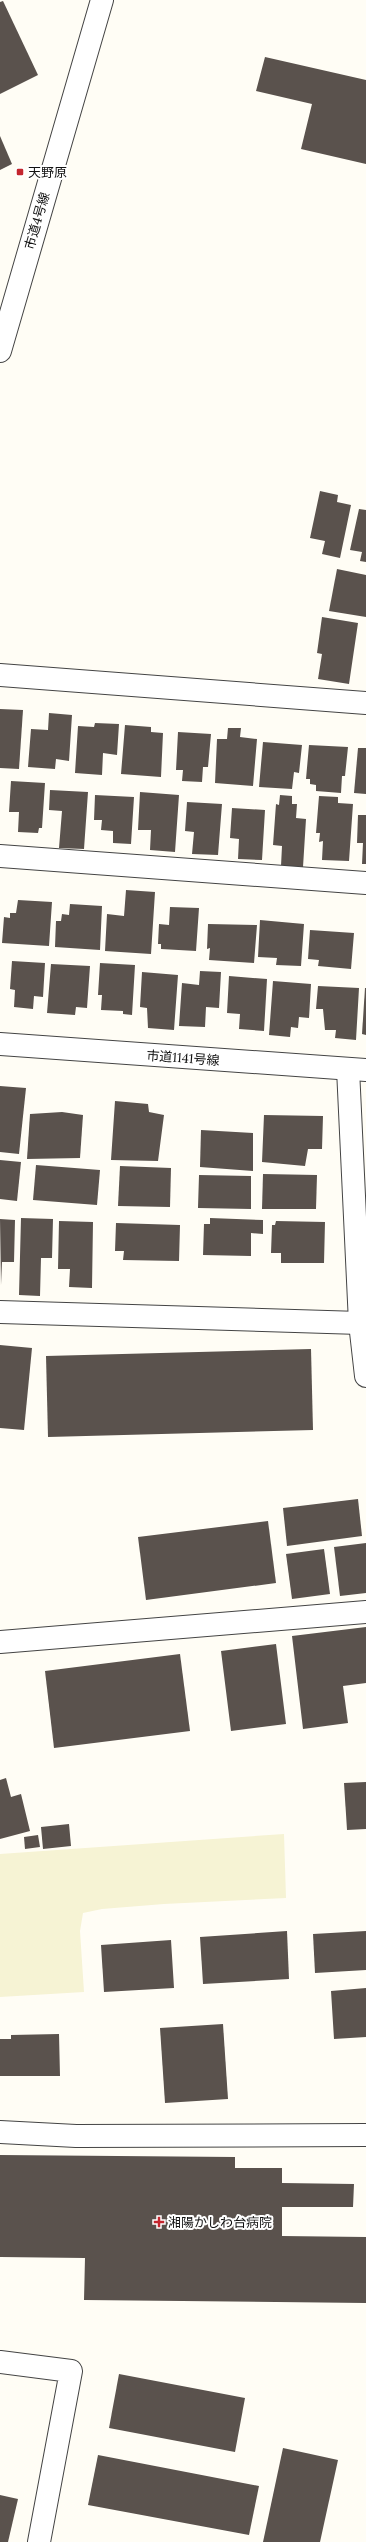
<svg xmlns="http://www.w3.org/2000/svg" width="366" height="2542" viewBox="0 0 366 2542" font-family="Lora,'Noto Sans JP',serif">
	<style>
		.farmland { fill: #f6f3d4 }
		.building { fill: #5a524d }
		.lines { fill: none; stroke-linecap: round; stroke-linejoin: round }
		.minor-casing { stroke: #444; stroke-width: 24 }
		.tertiary-casing { stroke: #444; stroke-width: 24 }
		.minor { stroke: #fff; stroke-width: 22 }
		.tertiary { stroke: #fff; stroke-width: 22 }
		.poi-dot { fill: #c4262e; stroke: #fff; stroke-width: 1.5 }
		.labels { text-anchor: middle; dominant-baseline: central; stroke-width: 4; stroke-linejoin: round; paint-order: stroke }
		.poi-label { font-size: 13px; fill: #111; stroke: #fff; text-anchor: start }
		.street-label { font-size: 13px; fill: #111; stroke: #fff }
	</style>
	<rect width="100%" height="100%" fill="#fffdf5"/>
	<path class="farmland" d="M284 1834 286 1898 164 1904 102 1909 83 1913 80 1931 84 1992 0 1997V1854Z"/>
	<g class="building">
		<path d="M3 1 38 75 0 94V2Z"/>
		<path d="M265 57 366 80V164L301 149 312 104 256 91Z"/>
		<path d="M0 136 12 164 0 170Z"/>
		<path d="M320 491 338 495 337 502 351 505 340 558 322 554 325 541 310 538Z"/>
		<path d="M359 509 366 510V562L360 561 362 552 350 550Z"/>
		<path d="M337 569 366 575V617L329 611Z"/>
		<path d="M322 617 358 623 349 684 318 679 322 654 317 653Z"/>
		<path d="M0 709 23 710 19 769 0 768Z"/>
		<path d="M49 713 72 715 69 761 56 759 55 769 28 767 31 729 48 730Z"/>
		<path d="M95 723 119 724 117 755 103 753 102 775 75 773 78 726 94 727Z"/>
		<path d="M125 725 151 727V732L163 733 161 777 121 774Z"/>
		<path d="M228 728H241L240 737 257 739 253 786 215 783 217 739H227Z"/>
		<path d="M178 732 211 734 208 767H203L202 782 182 781 183 770H176Z"/>
		<path d="M263 742 302 745 299 773 294 772 292 789 259 787Z"/>
		<path d="M309 745 348 747 345 776H342L341 793 316 791V785L310 784V779H306Z"/>
		<path d="M358 748H366V794L354 793Z"/>
		<path d="M11 781 45 783 42 828H39L38 833 18 832 19 812H9Z"/>
		<path d="M50 790 88 792 84 849 59 848 62 811 49 810Z"/>
		<path d="M140 792 179 795 175 852 150 850 151 830H138Z"/>
		<path d="M95 795 134 797 131 844 113 843V831L101 830 102 820H94Z"/>
		<path d="M280 795 292 796V804H297L296 818 306 819 303 867 281 866 282 846 273 845 276 804 279 805Z"/>
		<path d="M319 796 338 797V803L353 804 349 861 322 860 323 841 319 842 320 833H316Z"/>
		<path d="M187 802 222 804 218 855 192 854 194 832 185 831Z"/>
		<path d="M232 808 265 810 262 860 238 859 239 839 230 838Z"/>
		<path d="M358 815H366V864H362L363 843H357Z"/>
		<path d="M126 890 155 892 151 954 105 951 107 914 124 916Z"/>
		<path d="M18 900 52 902 49 946 2 943 4 917 10 918V913H16Z"/>
		<path d="M70 904 102 906 100 950 55 947 56 921H61L62 914 69 915Z"/>
		<path d="M170 907 199 908 196 951 161 949V944H158L159 924 169 925Z"/>
		<path d="M260 920 304 924 301 966 276 965 277 958 258 957Z"/>
		<path d="M208 924 257 925 254 963 209 960 210 948 207 949Z"/>
		<path d="M310 930 354 933 351 969 318 966 319 960 308 959Z"/>
		<path d="M12 961 45 963 43 997 34 996 33 1009 14 1007 15 990 10 989Z"/>
		<path d="M100 963 135 965 132 1015 123 1014V1011L101 1010 102 995H98Z"/>
		<path d="M51 964 90 966 87 1008 76 1007 75 1015 47 1013Z"/>
		<path d="M200 971 221 972 219 1008 206 1007 205 1027 179 1026 182 983 199 985Z"/>
		<path d="M142 972 178 975 174 1030 148 1028 147 1008 140 1007Z"/>
		<path d="M229 976 267 979 264 1031 239 1029 240 1014 227 1013Z"/>
		<path d="M273 981 311 984 309 1018 299 1017 298 1028 291 1027 290 1037 269 1035Z"/>
		<path d="M318 986 359 988 356 1040 335 1038 336 1030H325L323 1009H316Z"/>
		<path d="M365 988H366V1035L362 1034Z"/>
		<path d="M0 1086 26 1088 19 1154 0 1152Z"/>
		<path d="M115 1101 148 1104 149 1112 164 1115 158 1161 111 1160Z"/>
		<path d="M62 1112 83 1115 80 1158 27 1159 30 1114Z"/>
		<path d="M264 1115 323 1116 322 1149H308L305 1166 262 1162Z"/>
		<path d="M201 1130 253 1133V1171L200 1167Z"/>
		<path d="M0 1160 21 1162 17 1201 0 1199Z"/>
		<path d="M36 1165 100 1170 97 1205 33 1200Z"/>
		<path d="M120 1166 171 1168 170 1207 118 1206Z"/>
		<path d="M263 1174 317 1175 316 1209H262Z"/>
		<path d="M199 1175 251 1176V1209L198 1208Z"/>
		<path d="M21 1218 53 1219 52 1258H41L40 1296 19 1295Z"/>
		<path d="M210 1218 263 1220V1234L251 1233V1256L203 1255 204 1224H210Z"/>
		<path d="M0 1219 15 1220 14 1262H2L1 1285Z"/>
		<path d="M59 1221 93 1222 92 1288 69 1287 70 1269H58Z"/>
		<path d="M276 1221 325 1222 324 1263H281V1253H271L272 1225H275Z"/>
		<path d="M116 1223 180 1225 179 1261 123 1260 124 1251H115Z"/>
		<path d="M0 1345 32 1348 24 1430 0 1428Z"/>
		<path d="M311 1349 313 1430 48 1437 46 1356Z"/>
		<path d="M358 1499 362 1536 287 1546 283 1508Z"/>
		<path d="M268 1521 276 1583 146 1600 138 1537Z"/>
		<path d="M366 1543V1593L340 1596 334 1547Z"/>
		<path d="M324 1549 330 1594 292 1599 286 1554Z"/>
		<path d="M366 1627V1683L343 1686 348 1723 303 1729 292 1636Z"/>
		<path d="M276 1644 286 1724 231 1731 221 1651Z"/>
		<path d="M180 1654 190 1731 54 1748 45 1671Z"/>
		<path d="M6 1778 11 1797 21 1794 30 1831 0 1839V1780Z"/>
		<path d="M366 1782V1829L347 1830 344 1783Z"/>
		<path d="M69 1824 71 1846 43 1849 41 1827Z"/>
		<path d="M38 1835 40 1847 25 1849 24 1837Z"/>
		<path d="M287 1931 289 1979 203 1984 200 1937Z"/>
		<path d="M366 1931V1970L315 1973 313 1934Z"/>
		<path d="M171 1940 174 1988 104 1992 101 1945Z"/>
		<path d="M366 1988V2037L334 2039 331 1991Z"/>
		<path d="M223 2024 228 2099 165 2103 160 2028Z"/>
		<path d="M59 2034 60 2076H0V2039H11V2035Z"/>
		<path d="M0 2155 235 2157V2168H282V2183L354 2184 353 2207H282V2236L366 2237V2303L84 2300 85 2258 0 2257Z"/>
		<path d="M119 2374 245 2398 235 2452 109 2428Z"/>
		<path d="M283 2448 338 2460 320 2542H263Z"/>
		<path d="M98 2455 259 2486 249 2535 88 2505Z"/>
		<path d="M0 2495 18 2499 8 2542H0Z"/>
	</g>
	<g class="lines">
		<g class="minor-casing">
			<g id="minor">
				<path d="M0 675 366 703"/>
				<path d="M0 856 366 883"/>
				<path d="M348 1069 360 1323 366 1376"/>
				<path d="M0 1312 360 1323"/>
				<path d="M0 1642 366 1612"/>
				<path d="M0 2132 76 2136 366 2135"/>
				<path d="M0 2362 71 2371 39 2542"/>
			</g>
		</g>
		<g class="tertiary-casing">
			<g id="tertiary">
				<path d="M0 351 102 0"/>
				<path d="M0 1044 366 1070"/>
			</g>
		</g>
		<use href="#minor" class="minor"/>
		<use href="#tertiary" class="tertiary"/>
	</g>
	<g class="poi-dot">
		<rect x="16" y="168" width="8" height="8" rx="2"/>
		<path d="M157 2216h4v4h4v4h-4v4h-4v-4h-4v-4h4z"/>
	</g>
	<g class="labels">
		<g class="poi-label">
			<text x="28" y="172">天野原</text>
			<text x="168" y="2222">湘陽かしわ台病院</text>
		</g>
		<g class="street-label">
			<text transform="translate(37 221) rotate(-74)">市道4号線</text>
			<text transform="translate(183 1058) rotate(4)">市道1141号線</text>
		</g>
	</g>
</svg>
